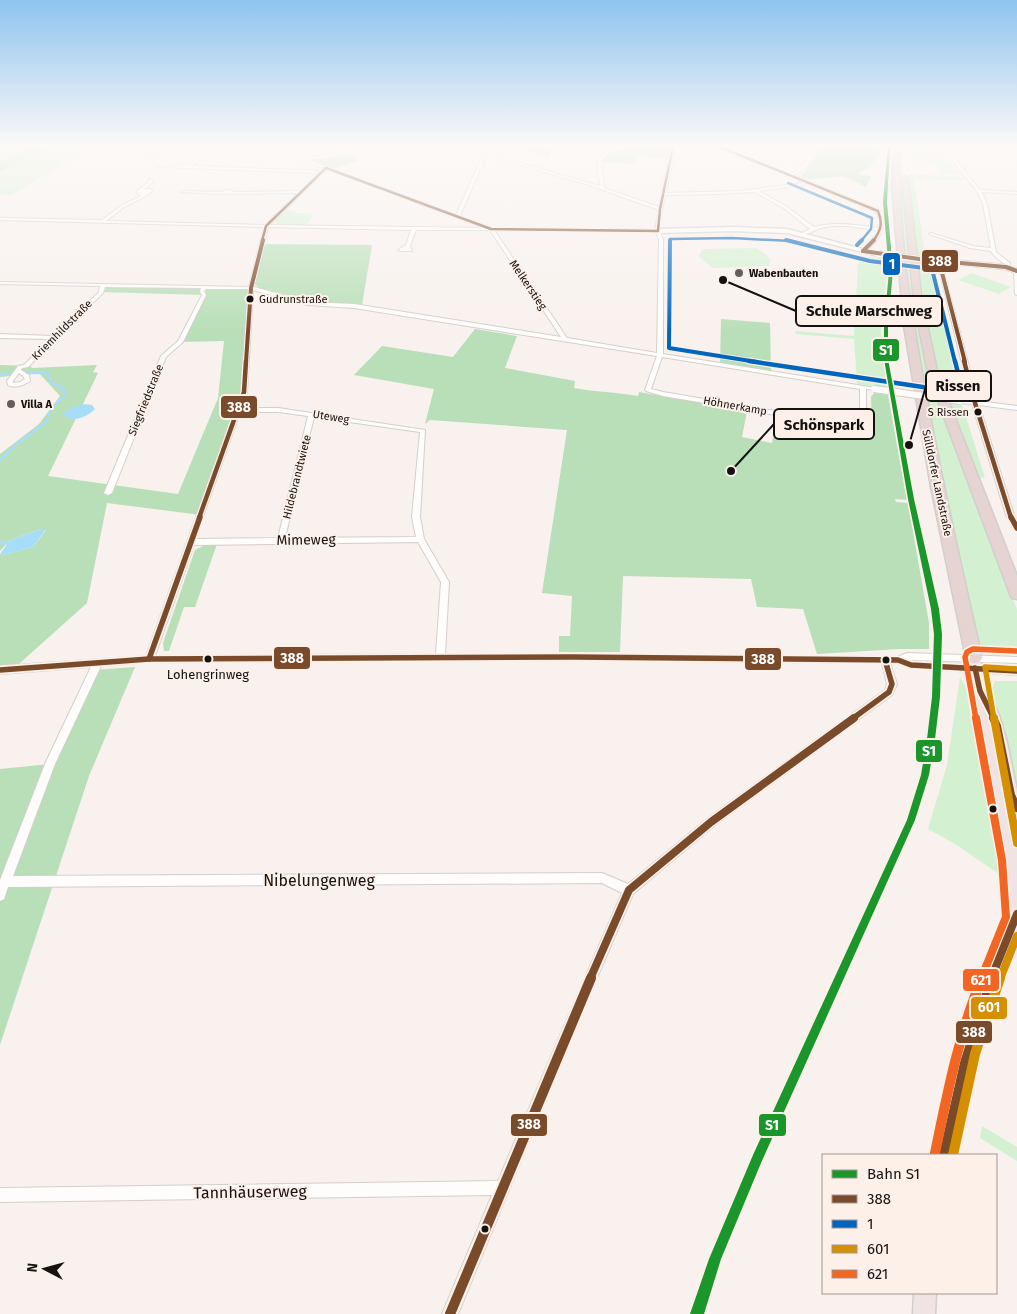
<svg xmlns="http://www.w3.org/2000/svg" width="1017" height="1314" viewBox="0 0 1017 1314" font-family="'Fira Sans',sans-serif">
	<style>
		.green { fill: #d3f1d1 }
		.forest { fill: #b9dfb8 }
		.water { fill: #a8ddf9 }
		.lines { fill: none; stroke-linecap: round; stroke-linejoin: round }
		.stream-far1 { stroke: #a8ddf9; stroke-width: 2.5 }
		.stream { stroke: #a8ddf9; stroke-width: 3 }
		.street-casing { stroke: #d4cfcc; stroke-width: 2 }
		.secondary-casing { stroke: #d4cfcc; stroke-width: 3 }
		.primary-casing { stroke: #d2cfcd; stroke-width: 3 }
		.highway-casing { stroke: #d2cfcd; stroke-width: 3 }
		.street { fill: #fefdfc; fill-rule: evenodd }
		.secondary { fill: #fefdfc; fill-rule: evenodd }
		.primary { fill: #efe4e3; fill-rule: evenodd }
		.highway { fill: #e5d4d1; fill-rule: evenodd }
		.street-bridge-casing { stroke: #d4cfcc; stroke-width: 8; stroke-linecap: butt }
		.secondary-bridge-casing { stroke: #d4cfcc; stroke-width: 8; stroke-linecap: butt }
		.street-bridge { stroke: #fefdfc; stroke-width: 6 }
		.secondary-bridge { stroke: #fefdfc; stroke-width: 6 }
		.bus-1-far5-casing { stroke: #fdf0e9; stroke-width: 4.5 }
		.bus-1-far4-casing { stroke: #fdf0e9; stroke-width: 5.5 }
		.bus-1-far3-casing { stroke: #fdf0e9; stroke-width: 7 }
		.bus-1-far2-casing { stroke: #fdf0e9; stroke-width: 9 }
		.bus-1-far1-casing { stroke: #fdf0e9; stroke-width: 11 }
		.bus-1-casing { stroke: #fdf0e9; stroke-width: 14 }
		.bus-2-far2-casing { stroke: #fdf0e9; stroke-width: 4.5 }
		.bus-2-far1-casing { stroke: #fdf0e9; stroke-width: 5.5 }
		.bus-2-casing { stroke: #fdf0e9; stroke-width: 7 }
		.bus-3-far2-casing { stroke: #fdf0e9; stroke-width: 9 }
		.bus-3-far1-casing { stroke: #fdf0e9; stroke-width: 11 }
		.bus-3-casing { stroke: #fdf0e9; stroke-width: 14 }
		.bus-4-far2-casing { stroke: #fdf0e9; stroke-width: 9 }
		.bus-4-far1-casing { stroke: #fdf0e9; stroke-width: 11 }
		.bus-4-casing { stroke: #fdf0e9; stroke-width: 14 }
		.bus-1-far5 { stroke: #7a4b2a; stroke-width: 2.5 }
		.bus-1-far4 { stroke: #7a4b2a; stroke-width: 4 }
		.bus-1-far3 { stroke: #7a4b2a; stroke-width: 4.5 }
		.bus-1-far2 { stroke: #7a4b2a; stroke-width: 5.5 }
		.bus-1-far1 { stroke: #7a4b2a; stroke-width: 8 }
		.bus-1 { stroke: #7a4b2a; stroke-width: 10 }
		.bus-2-far2 { stroke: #0065bd; stroke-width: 2.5 }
		.bus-2-far1 { stroke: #0065bd; stroke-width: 4 }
		.bus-2 { stroke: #0065bd; stroke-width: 4.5 }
		.bus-3-far2 { stroke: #d59002; stroke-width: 5.5 }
		.bus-3-far1 { stroke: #d59002; stroke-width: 8 }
		.bus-3 { stroke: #d59002; stroke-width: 10 }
		.bus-4-far2 { stroke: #f26522; stroke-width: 5.5 }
		.bus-4-far1 { stroke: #f26522; stroke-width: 8 }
		.bus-4 { stroke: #f26522; stroke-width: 10 }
		.rail-1-casing { stroke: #fdf0e9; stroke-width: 3 }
		.rail-1 { fill: #1a962b; fill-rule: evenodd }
		.poi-dot { fill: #645f5d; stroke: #fdf0e9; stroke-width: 2 }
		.bus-dot { fill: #15110f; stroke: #fdf0e9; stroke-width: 2 }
		.labels { text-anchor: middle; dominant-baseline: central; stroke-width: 4; stroke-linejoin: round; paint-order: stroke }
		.far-poi-label { font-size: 11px; font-weight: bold; fill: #15110f; stroke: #fdf0e9; text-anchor: start }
		.far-street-label { font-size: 11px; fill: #15110f; stroke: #fdf0e9 }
		.far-bus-label { font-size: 11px; fill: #15110f; stroke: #fdf0e9; text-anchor: start }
		.bus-label { font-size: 13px; fill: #15110f; stroke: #fdf0e9 }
		.street-label { font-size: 14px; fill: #15110f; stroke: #fdf0e9 }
		.near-street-label { font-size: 16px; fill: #15110f; stroke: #fdf0e9 }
		.leader { fill: none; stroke: #15110f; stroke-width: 2 }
		.callout-dot { fill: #15110f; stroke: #fdf0e9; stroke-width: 2 }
		.callout { fill: #fdf0e9; stroke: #15110f; stroke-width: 2 }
		.callout-label { font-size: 15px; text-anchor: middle; font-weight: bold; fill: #15110f }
		.line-badge { stroke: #fdf0e9; stroke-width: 2 }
		.badge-label { font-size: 14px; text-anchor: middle; font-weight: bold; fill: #fff }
	</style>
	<rect width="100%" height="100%" fill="#f8f1ee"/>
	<g class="green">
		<path d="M0 147H28L9 160 0 161Z"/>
		<path d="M51 147H176L164 155 84 153 10 196 0 195V172Z"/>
		<path d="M900 147H903L901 179 909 256H905L900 202Z"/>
		<path d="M911 147H936L959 174 940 173 937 166 925 161 911 160Z"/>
		<path d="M910 174 962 177 965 180 914 179 925 255 932 259 916 257 910 200Z"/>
		<path d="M286 211H295L294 213 313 214 307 225H279L274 222Z"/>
		<path d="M756 248 766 254 771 261 769 266 713 268 699 257 702 249Z"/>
		<path d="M878 256 886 257 887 276 881 332 887 388 857 384 854 339 796 334 795 331 854 336 858 264 870 257 875 258Z"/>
		<path d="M907 260H910L930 373 956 450 1017 609V655L1014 651H1007L1009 655C994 655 985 656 976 643 949 516 920 389 907 260Z"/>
		<path d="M918 261 933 265 941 311 961 383 959 390 961 396 960 397 947 396C931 352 925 306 918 261Z"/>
		<path d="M971 273 1011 287 999 294 958 280Z"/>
		<path d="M947 403 961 404 963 407 985 478 977 477Z"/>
		<path d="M960 677 967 689 989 812 1008 880 955 844 928 829 947 765Z"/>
		<path d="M995 681H1017V800L993 703 992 687Z"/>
		<path d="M982 1126 1017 1147V1161L980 1138Z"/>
	</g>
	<g class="forest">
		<path d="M28 147H51L0 172V161L9 160Z"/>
		<path d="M509 147H550V158Z"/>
		<path d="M596 147H671V159L639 156 633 164 602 162 609 151Z"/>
		<path d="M820 147H879C878 162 870 168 857 173L859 175 871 176 866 187 844 176 803 180 801 176 815 158Z"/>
		<path d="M348 152 359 161 333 169 311 160Z"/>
		<path d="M265 244 372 245 362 305 312 301 259 288 254 283Z"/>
		<path d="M103 285 251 288 244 392 201 515 107 503 87 603 11 671H0V554L3 555 33 547 46 530 41 529 10 540 0 551V454L39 424 60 396 39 373 0 377V365L30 366 32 368 97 365 93 372 98 373 48 476 178 494 218 398 224 341 180 342 204 295 101 292Z"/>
		<path d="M721 319 770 323 771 373 720 365Z"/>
		<path d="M475 329 517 336 505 368 575 381 574 388C595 392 616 392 638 396L639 392 747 411 742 437 772 443 777 416 863 433 872 426 871 397 874 393 888 395 907 500 895 499 896 502 908 503 929 623V649H899L817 654 803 609 757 607 751 579 623 576 620 652H559V636H570L572 596 542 593 567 430 430 420 425 424 434 389 354 375 382 346 453 357Z"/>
		<path d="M217 544 195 607H184L169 651H164L163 643 195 550 205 545Z"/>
		<path d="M135 667 89 776 0 1045V895L6 877 0 878V769L50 764 94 670Z"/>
	</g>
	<g class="water">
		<path d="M83 404 92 405 95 409C87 417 72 424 63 414L70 408Z"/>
		<path d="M41 529H46L33 547 3 555 0 554 10 540Z"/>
	</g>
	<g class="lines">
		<g class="stream-far1">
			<path d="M0 375 14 374"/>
			<path d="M0 460 19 442 46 422 52 407 65 396 63 388 52 383 47 373H23"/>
		</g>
		<path class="stream" d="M0 543H7"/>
		<g class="street-casing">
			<g id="street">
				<path d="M211 147H215L192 166 321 171 324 168 303 160 285 147H289L305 158 378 147H405L485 153 600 186 597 161 607 149 627 147 609 151 601 161 604 188 659 207 671 147H675L666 193 738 191 805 183 718 147H723L790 174C802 169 808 159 813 147H817C812 159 806 170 793 175L879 210C889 227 878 243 863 252L861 251 874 237 878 231C859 227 839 223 821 228 814 230 809 234 802 235V233L810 229 785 209 755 192 719 194 665 195 659 228 663 240V354L876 388V390L866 389V423L863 427 853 428 663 396 646 391 645 390 657 356 354 308 308 305 253 290 247 392 241 408H278L425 430 420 517 424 539 449 582 445 654H572L897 657 907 653 1017 657V663L907 660 912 662 1017 667V675L911 668 897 663H890L897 684 892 695 715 825 633 894 573 1034 458 1314H442L492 1195 0 1202V1188L498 1181 564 1026 622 893 602 883 8 887 4 899 0 901V880L45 764 91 667 0 674V666L146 656 241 392 248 289H206L204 291 206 295 183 342 166 357 112 493 108 495 104 493 161 356 178 341 202 295 200 291 201 288 105 287 103 293 28 367 22 368 21 370 29 375 30 381C24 385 15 389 8 385L7 381 18 366 24 365 50 339 0 338V334L53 336 99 292 100 286 0 284V282L249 287 264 227 0 220V218L102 220 122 205 141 196 137 192 138 190 149 182 148 180 150 179 153 182 144 189H151L152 191 144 197 124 207 106 221 265 225 298 193 222 194 180 192 182 191 221 192 226 190 236 192 300 191 319 173 159 167 188 165ZM387 148 483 155 456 215 308 160ZM486 155 589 185 659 210 655 230 492 228 460 216ZM327 169 484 228 270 225ZM809 184 876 212 880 222 879 228C857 225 835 221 814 227L787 207 759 191ZM268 227 411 230 406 245 398 250 400 251H412L410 246 416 230H490L561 337 354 304 308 302 254 287ZM494 230 656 232 659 240 657 353 567 338ZM662 357 860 389V423L853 424 663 392 651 389ZM19 373 23 376 25 379 20 382 13 383V381ZM240 412H278L308 416 278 538 195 539ZM314 417 420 432 412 517 416 537 285 538ZM418 542 441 582 436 654 155 656 194 545ZM572 660 882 663 887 684 885 690 707 819 628 884 602 873 13 876 55 764 101 666 149 662Z"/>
				<path d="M941 147H945L980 190 1017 192V194L982 192 987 204 996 252 1010 263V265C1004 265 994 257 991 251L970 248 929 234 931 233 973 246 991 248 983 204 977 191Z"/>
				<path d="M1014 147H1017V149Z"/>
				<path d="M939 260 941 261 978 401 1017 406V410L979 405 1014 515 1017 521V530H1014L1006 515 972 404 960 403 957 401 960 399 971 401 937 261Z"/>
				<path d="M1011 269H1015L1017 272V295L1015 294 1014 274Z"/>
			</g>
		</g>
		<g class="secondary-casing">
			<g id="secondary">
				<path d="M732 227 787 229 881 254 878 256 787 233 732 231 658 233 655 231 658 229Z"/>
				<path d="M926 258 1006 265 1017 269V273L1005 269 924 261 923 260Z"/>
			</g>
		</g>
		<g class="primary-casing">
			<g id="primary">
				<path d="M974 653 978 655 980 658 988 697 991 698 999 715 1007 742 1017 790V815L1012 813 1009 806 1017 850V933L1001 972 982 1032 954 1155H934L948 1093 964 1032 984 972 1007 918 1003 859 968 658 970 655Z"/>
				<path d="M914 1293H936L935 1314H913Z"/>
			</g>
		</g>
		<g class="highway-casing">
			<g id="highway">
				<path d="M894 147H900C897 226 910 306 924 384 941 476 961 567 982 658L979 662 974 664 969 662 966 658 931 487 904 326 892 188Z"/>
				<path d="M905 176 908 178 922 302 938 374 1017 576V599L1012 598 1010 594 928 374 914 302 902 178Z"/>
			</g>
		</g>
		<use href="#street" class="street"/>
		<use href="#secondary" class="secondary"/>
		<use href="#primary" class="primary"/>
		<use href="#highway" class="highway"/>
		<g class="street-bridge-casing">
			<path id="street-bridge" d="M874 389 960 401"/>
		</g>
		<g class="secondary-bridge-casing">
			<path id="secondary-bridge" d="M878 254 926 260"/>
		</g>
		<use href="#street-bridge" class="street-bridge"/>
		<use href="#secondary-bridge" class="secondary-bridge"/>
		<g class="bus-1-far5-casing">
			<g id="bus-1-far5">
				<path d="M720 147 878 211C883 223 881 231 873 241"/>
				<path d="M326 168 491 229 658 231"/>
				<path d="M658 231 660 209 673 147"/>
				<path d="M262 241 266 226 326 168"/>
			</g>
		</g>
		<g class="bus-1-far4-casing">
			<g id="bus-1-far4">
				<path d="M863 251 874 240"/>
				<path d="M863 251 926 260 1006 267 1017 271"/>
				<path d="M939 261 965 362"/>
				<path d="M246 362 251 288 263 240"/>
			</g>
		</g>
		<g class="bus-1-far3-casing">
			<g id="bus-1-far3">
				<path d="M964 361 975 403 1011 518"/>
				<path d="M199 518 244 392 246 361"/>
			</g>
		</g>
		<g class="bus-1-far2-casing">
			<g id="bus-1-far2">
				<path d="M1011 517 1017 528"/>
				<path d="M149 659 200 517"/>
				<path d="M975 668 980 691 994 719"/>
				<path d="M0 670 149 659 572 657 898 660 911 665 1017 671"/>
				<path d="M852 719 889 692 892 684 885 660"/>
			</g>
		</g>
		<g class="bus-1-far1-casing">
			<g id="bus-1-far1">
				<path d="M993 718 997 726 1011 795 1017 808"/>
				<path d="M590 979 629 890 711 822 854 718"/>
				<path d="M991 979 1017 914"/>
			</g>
		</g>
		<g class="bus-1-casing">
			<g id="bus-1">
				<path d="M944 1155 965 1063 992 978"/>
				<path d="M450 1314 591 978"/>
			</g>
		</g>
		<g class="bus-2-far2-casing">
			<g id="bus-2-far2">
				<path d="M788 183 872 218 871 229 861 241"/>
				<path d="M670 241V239L732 238 791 241"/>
			</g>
		</g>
		<g class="bus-2-far1-casing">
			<g id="bus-2-far1">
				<path d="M670 240 669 348 757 362"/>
				<path d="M786 240 870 261 932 269 955 362"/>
				<path d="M857 245 862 240"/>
			</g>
		</g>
		<g class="bus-2-casing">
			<path id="bus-2" d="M749 361 963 393 955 361"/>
		</g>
		<g class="bus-3-far2-casing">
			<path id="bus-3-far2" d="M994 719 985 667 1017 669"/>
		</g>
		<g class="bus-3-far1-casing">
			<g id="bus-3-far1">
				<path d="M994 718 1017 843"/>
				<path d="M1000 979 1017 936"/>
			</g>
		</g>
		<g class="bus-3-casing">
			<path id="bus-3" d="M953 1155 975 1054 1000 978"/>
		</g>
		<g class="bus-4-far2-casing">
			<path id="bus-4-far2" d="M976 719 965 657 967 652 973 649 1017 651"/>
		</g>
		<g class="bus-4-far1-casing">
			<path id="bus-4-far1" d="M976 718 1002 860 1006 917 981 979"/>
		</g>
		<g class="bus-4-casing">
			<path id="bus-4" d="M935 1153C947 1095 959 1033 982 978"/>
		</g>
		<use href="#bus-1-far5" class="bus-1-far5"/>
		<use href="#bus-1-far4" class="bus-1-far4"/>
		<use href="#bus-1-far3" class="bus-1-far3"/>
		<use href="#bus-1-far2" class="bus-1-far2"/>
		<use href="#bus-1-far1" class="bus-1-far1"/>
		<use href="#bus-1" class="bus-1"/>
		<use href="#bus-2-far2" class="bus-2-far2"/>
		<use href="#bus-2-far1" class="bus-2-far1"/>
		<use href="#bus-2" class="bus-2"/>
		<use href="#bus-3-far2" class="bus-3-far2"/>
		<use href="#bus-3-far1" class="bus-3-far1"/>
		<use href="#bus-3" class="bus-3"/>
		<use href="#bus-4-far2" class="bus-4-far2"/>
		<use href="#bus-4-far1" class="bus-4-far1"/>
		<use href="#bus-4" class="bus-4"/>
		<g class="rail-1-casing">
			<path id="rail-1" d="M888 147H890L887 202 893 271 888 325V359L914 499 939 609 942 634 940 697 935 739 929 775 915 820 761 1163 721 1259 704 1314H690L709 1259 753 1155 907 820 921 775 927 739 932 697 934 634 931 609 908 499 884 359V325L889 271 883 202Z"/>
		</g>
		<use href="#rail-1" class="rail-1"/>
	</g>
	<linearGradient id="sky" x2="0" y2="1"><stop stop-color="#8ec4ef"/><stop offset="0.44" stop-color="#fcf9f7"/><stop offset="1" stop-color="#fcf9f7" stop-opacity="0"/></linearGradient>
	<rect width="1017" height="331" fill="url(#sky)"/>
	<g class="poi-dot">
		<circle cx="739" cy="273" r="5"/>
		<circle cx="11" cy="404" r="5"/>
	</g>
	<g class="bus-dot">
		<circle cx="250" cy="299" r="4.5"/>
		<circle cx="978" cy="412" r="4.5"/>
		<circle cx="208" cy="659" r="4.5"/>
		<circle cx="886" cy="660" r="4.5"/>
		<circle cx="993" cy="809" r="4.5"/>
		<circle cx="485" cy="1229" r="4.5"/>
	</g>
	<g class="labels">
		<g class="far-poi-label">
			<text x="749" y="273">Wabenbauten</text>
			<text x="21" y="404">Villa A</text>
		</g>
		<g class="far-street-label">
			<text transform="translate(528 285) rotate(56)">Melkerstieg</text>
			<text transform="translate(62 330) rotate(-45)">Kriemhildstraße</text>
			<text transform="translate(146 400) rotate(-68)">Siegfriedstraße</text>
			<text transform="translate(735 406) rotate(10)">Höhnerkamp</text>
			<text transform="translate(331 417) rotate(9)">Uteweg</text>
			<text transform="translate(297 477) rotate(-76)">Hildebrandtwiete</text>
			<text transform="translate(937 483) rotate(78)">Sülldorfer Landstraße</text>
		</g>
		<g class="far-bus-label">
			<text x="259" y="299">Gudrunstraße</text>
			<text x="969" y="412" text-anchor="end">S Rissen</text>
		</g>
		<g class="bus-label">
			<text x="208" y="674">Lohengrinweg</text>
		</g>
		<g class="street-label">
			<text transform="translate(306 540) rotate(-1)">Mimeweg</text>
		</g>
		<g class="near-street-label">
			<text x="319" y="880">Nibelungenweg</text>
			<text transform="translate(250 1192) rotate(-1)">Tannhäuserweg</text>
		</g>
	</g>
	<path class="leader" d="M723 280L796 311M909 445L926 386M731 471L774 424"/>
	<g class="callout-dot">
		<circle cx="723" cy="280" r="5"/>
		<circle cx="909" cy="445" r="5"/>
		<circle cx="731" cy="471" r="5"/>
	</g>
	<g class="callout">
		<rect x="796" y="296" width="146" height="30" rx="5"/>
		<rect x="926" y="371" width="65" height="30" rx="5"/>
		<rect x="774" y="409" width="100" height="30" rx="5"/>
	</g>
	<g class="callout-label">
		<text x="869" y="316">Schule Marschweg</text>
		<text x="958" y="391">Rissen</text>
		<text x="824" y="430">Schönspark</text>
	</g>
	<g class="line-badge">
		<rect x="921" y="249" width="38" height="24" rx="5" fill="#7a4b2a"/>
		<rect x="882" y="252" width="19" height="24" rx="5" fill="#0065bd"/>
		<rect x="872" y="338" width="28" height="24" rx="5" fill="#1a962b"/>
		<rect x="220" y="395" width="38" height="24" rx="5" fill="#7a4b2a"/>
		<rect x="273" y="646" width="38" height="24" rx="5" fill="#7a4b2a"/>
		<rect x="744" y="647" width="38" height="24" rx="5" fill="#7a4b2a"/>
		<rect x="915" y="739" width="28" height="24" rx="5" fill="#1a962b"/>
		<rect x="962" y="968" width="38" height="24" rx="5" fill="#f26522"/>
		<rect x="970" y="996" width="38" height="24" rx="5" fill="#d59002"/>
		<rect x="955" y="1020" width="38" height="24" rx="5" fill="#7a4b2a"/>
		<rect x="510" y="1113" width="38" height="24" rx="5" fill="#7a4b2a"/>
		<rect x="758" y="1113" width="29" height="24" rx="5" fill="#1a962b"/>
	</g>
	<g class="badge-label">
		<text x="940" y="266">388</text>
		<text x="892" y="269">1</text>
		<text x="886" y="355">S1</text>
		<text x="239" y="412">388</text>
		<text x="292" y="663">388</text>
		<text x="763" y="664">388</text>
		<text x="929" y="756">S1</text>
		<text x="981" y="985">621</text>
		<text x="989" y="1012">601</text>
		<text x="974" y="1037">388</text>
		<text x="529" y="1129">388</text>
		<text x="772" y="1130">S1</text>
	</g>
	<rect x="822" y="1154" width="175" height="140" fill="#fdf0e9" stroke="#a09792"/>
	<rect x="832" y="1170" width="25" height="8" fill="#1a962b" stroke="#a09792"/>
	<text x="867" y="1179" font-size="15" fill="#15110f">Bahn S1</text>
	<rect x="832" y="1195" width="25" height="8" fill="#7a4b2a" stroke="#a09792"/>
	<text x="867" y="1204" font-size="15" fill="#15110f">388</text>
	<rect x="832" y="1220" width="25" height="8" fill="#0065bd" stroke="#a09792"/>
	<text x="867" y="1229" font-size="15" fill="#15110f">1</text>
	<rect x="832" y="1245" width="25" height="8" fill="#d59002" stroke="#a09792"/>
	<text x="867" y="1254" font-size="15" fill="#15110f">601</text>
	<rect x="832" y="1270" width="25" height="8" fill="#f26522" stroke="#a09792"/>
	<text x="867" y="1279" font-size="15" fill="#15110f">621</text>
	<g transform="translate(45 1269) rotate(276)" stroke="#fdf0e9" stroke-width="4" paint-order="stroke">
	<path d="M0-4L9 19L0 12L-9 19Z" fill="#15110f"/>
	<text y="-8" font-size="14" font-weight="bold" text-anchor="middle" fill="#15110f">N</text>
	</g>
</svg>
